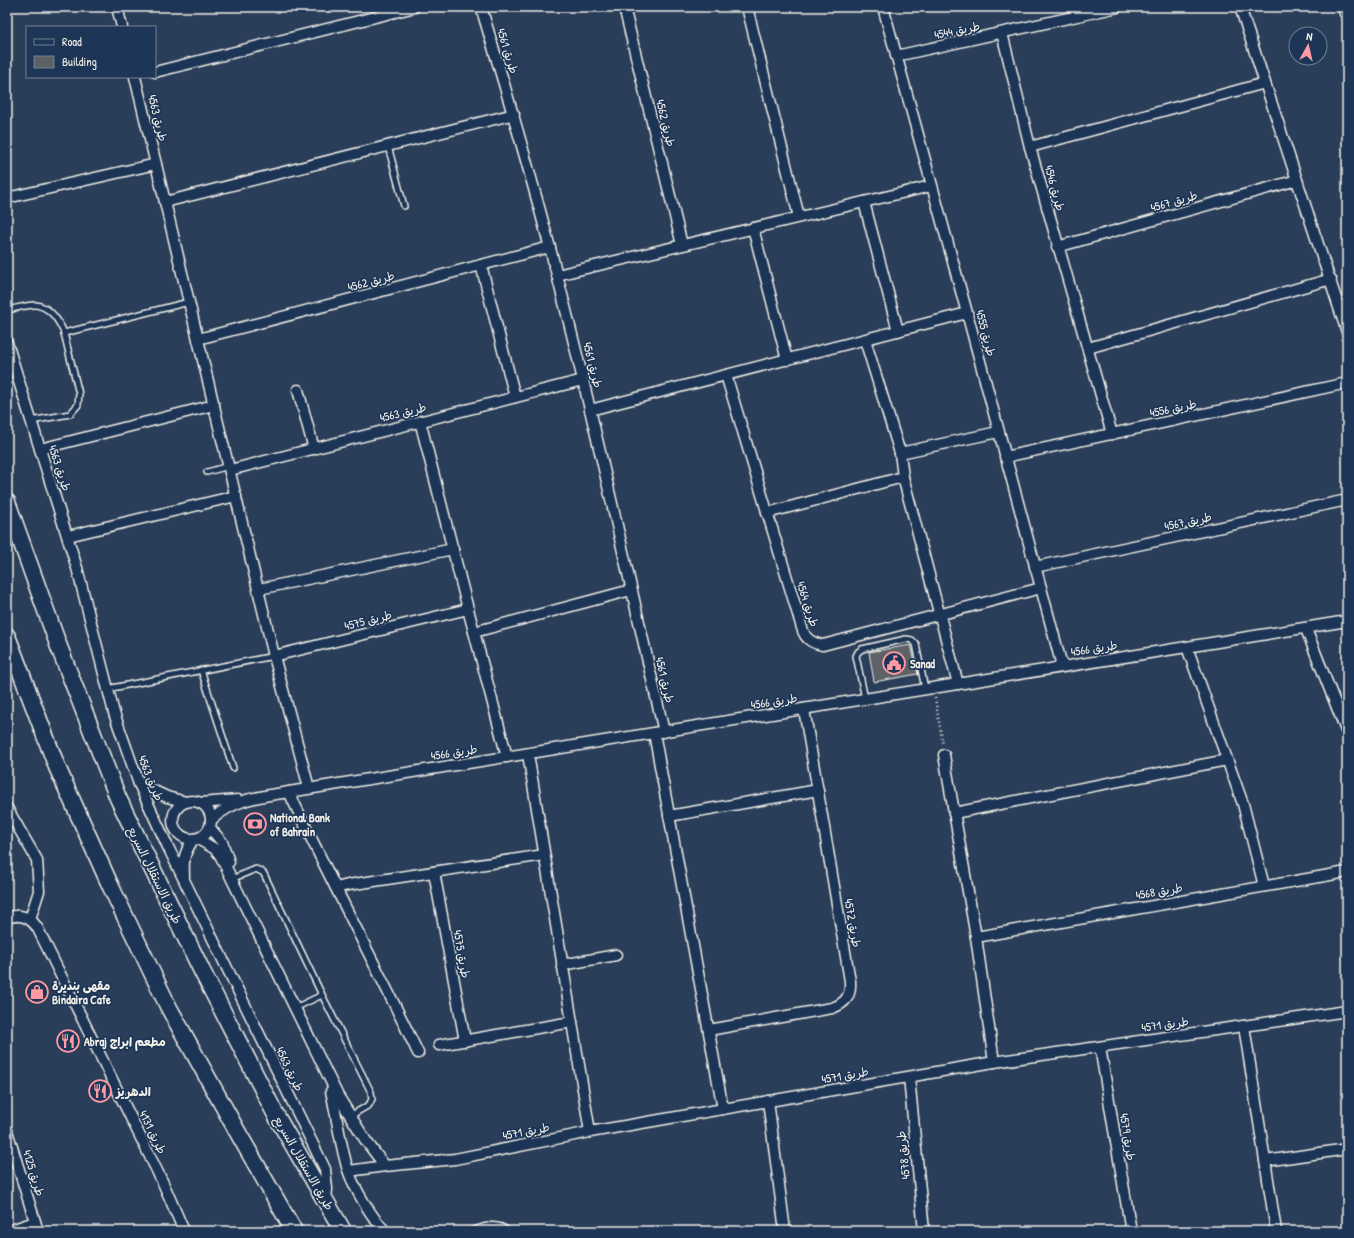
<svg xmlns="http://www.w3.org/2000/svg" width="1354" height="1238" viewBox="0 0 1354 1238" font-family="'Patrick Hand','Playpen Sans Arabic',sans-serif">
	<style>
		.building { fill: #5d6268; stroke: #f4f1e8 }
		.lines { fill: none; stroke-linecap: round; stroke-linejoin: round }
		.lane-casing { stroke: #f4f1e8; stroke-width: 8 }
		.street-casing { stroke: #f4f1e8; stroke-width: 13 }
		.secondary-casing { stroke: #f4f1e8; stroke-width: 17 }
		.primary-casing { stroke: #f4f1e8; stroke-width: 19 }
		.path { stroke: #f4f1e8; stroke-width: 2.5; stroke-dasharray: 1 3; stroke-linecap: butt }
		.lane { stroke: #1d3557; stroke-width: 5 }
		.street { stroke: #1d3557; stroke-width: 10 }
		.secondary { stroke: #1d3557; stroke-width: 14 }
		.primary { stroke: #1d3557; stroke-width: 16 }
		.labels { text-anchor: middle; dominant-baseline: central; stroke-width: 3.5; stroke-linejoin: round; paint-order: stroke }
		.street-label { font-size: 12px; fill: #f4f1e8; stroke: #1d3557 }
		.poi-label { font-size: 12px; font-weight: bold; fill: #f4f1e8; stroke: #1d3557; text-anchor: start }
	</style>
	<rect width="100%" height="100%" fill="#2a3e5a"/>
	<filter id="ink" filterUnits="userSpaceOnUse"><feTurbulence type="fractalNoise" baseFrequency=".025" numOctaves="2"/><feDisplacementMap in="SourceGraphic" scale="8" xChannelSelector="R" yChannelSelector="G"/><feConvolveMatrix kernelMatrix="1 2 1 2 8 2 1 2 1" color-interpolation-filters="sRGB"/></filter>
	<g filter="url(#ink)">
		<path class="building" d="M911 645 918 674 874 682 869 652Z"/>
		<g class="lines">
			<g class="lane-casing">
				<g id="lane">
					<path d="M388 146 404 206"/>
					<path d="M7 310C15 309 28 304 36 305 51 307 59 321 64 333L79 394 78 405 70 414 31 421"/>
					<path d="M64 333 189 302"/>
					<path d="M207 472 229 466"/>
					<path d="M201 670 233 768"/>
					<path d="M107 689 274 656"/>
					<path d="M865 699 856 656 858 652 862 649 906 639 912 640 916 644 925 689"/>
					<path d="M234 878 256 869 262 872 264 874 322 995 371 1092 372 1099 369 1105 350 1116"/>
					<path d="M295 1008 322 995"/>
					<path d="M471 1231C483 1227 496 1221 508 1231"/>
				</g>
			</g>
			<g class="street-casing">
				<g id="street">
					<path d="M117 7 122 27"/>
					<path d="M481 7C508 96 534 185 557 275 596 426 629 580 664 732"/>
					<path d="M624 7 682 245"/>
					<path d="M747 7 799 217"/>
					<path d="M883 7 967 313 1062 666"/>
					<path d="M1240 7 1347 332"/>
					<path d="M1002 33 1030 147 1112 434"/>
					<path d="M896 56 1118 7"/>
					<path d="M155 72 415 7"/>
					<path d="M135 77 274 656 309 788"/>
					<path d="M1030 147 1265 83"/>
					<path d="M7 198 156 164"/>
					<path d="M165 202 514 114"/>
					<path d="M864 202 898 331"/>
					<path d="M753 228 787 360"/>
					<path d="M1057 247 1297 180"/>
					<path d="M481 265 515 397"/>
					<path d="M557 275 931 186"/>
					<path d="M198 339 550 247"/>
					<path d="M865 340 900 453 903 477 958 684"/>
					<path d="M7 343 77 568 114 713 139 784 168 847 325 1169 327 1189 326 1200"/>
					<path d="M1088 348 1331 279"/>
					<path d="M726 375 802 628C805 639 812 643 823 645L1041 588"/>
					<path d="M298 390 314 449"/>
					<path d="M590 410 967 313"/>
					<path d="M420 421 468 609 507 757"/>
					<path d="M40 449 214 405"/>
					<path d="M900 453 998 432"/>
					<path d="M1005 457 1347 383"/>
					<path d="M230 470 583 380"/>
					<path d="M767 513 903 477"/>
					<path d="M68 536 236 496"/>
					<path d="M1035 567 1347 500"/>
					<path d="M259 589 453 549"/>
					<path d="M1306 629 1347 733"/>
					<path d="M474 632 631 590"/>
					<path d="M1187 647 1243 804 1264 886"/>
					<path d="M274 656 468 609"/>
					<path d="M654 733 723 1109"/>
					<path d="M528 754 590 1132"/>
					<path d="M944 755 976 937 994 1062"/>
					<path d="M139 784 167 797 186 802"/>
					<path d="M289 792C330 880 376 965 418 1053"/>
					<circle cx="192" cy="820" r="19"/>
					<path d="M200 803 238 800"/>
					<path d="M7 808 37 860 39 891 30 919"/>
					<path d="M954 813 1227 760"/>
					<path d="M669 816 818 790"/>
					<path d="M211 820C236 798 258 797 289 792L1347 621"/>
					<path d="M210 828 222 842 229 862"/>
					<path d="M198 839 215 849 220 855 338 1096 366 1141 385 1166"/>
					<path d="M434 872 465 1041"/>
					<path d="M184 876C183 860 184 853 193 840"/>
					<path d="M336 888 348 885 544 855"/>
					<path d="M7 918C20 913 31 917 38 929L164 1185 184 1231"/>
					<path d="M976 937 1347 872"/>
					<path d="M562 965 616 955"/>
					<path d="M1244 1026 1276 1231"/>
					<path d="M709 1030 832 1008C846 1003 851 996 850 981L804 709"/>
					<path d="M439 1045 572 1022"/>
					<path d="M1100 1047 1131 1231"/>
					<path d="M909 1077 924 1231"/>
					<path d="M331 1091C337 1117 340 1144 348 1170 354 1188 372 1218 385 1231"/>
					<path d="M768 1101 785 1231"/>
					<path d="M7 1131 38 1231"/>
					<path d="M1265 1161 1347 1149"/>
					<path d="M349 1171 385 1166 455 1159 590 1132 994 1062 1347 1011"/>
					<path d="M8 1231 35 1222"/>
				</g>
			</g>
			<g class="secondary-casing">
				<path id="secondary" d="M1345 7 1347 13"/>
			</g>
			<g class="primary-casing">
				<g id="primary">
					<path d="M7 502 59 647 118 798 202 971 278 1119 343 1231"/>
					<path d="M7 636 57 767 111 887 168 1006 237 1131 294 1231"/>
				</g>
			</g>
			<path class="path" d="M935 698 943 745"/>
			<use href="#lane" class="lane"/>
			<use href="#street" class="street"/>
			<use href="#secondary" class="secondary"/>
			<use href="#primary" class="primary"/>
		</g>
	</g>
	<defs>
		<g id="civic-ring" transform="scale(1.15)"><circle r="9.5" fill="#1d3557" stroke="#ff9aa2" stroke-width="1.5"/><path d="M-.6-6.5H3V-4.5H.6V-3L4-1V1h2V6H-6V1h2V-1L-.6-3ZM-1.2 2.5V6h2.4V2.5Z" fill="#ff9aa2"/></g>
		<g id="bank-ring" transform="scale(1.15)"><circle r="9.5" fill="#1d3557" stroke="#ff9aa2" stroke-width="1.5"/><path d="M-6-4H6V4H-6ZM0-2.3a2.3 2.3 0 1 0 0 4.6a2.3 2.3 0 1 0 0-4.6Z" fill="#ff9aa2"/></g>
		<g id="shop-ring" transform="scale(1.15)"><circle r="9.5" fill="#1d3557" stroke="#ff9aa2" stroke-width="1.5"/><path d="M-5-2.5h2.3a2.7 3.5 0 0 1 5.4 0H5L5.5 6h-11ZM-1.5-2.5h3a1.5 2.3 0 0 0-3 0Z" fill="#ff9aa2"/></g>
		<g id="restaurant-ring" transform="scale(1.15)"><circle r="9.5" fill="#1d3557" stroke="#ff9aa2" stroke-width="1.5"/><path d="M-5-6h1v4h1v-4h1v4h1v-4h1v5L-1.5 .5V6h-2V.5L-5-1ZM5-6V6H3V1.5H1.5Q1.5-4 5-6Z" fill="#ff9aa2"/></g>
	</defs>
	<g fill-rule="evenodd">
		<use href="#civic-ring" x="894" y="663"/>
		<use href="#bank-ring" x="255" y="824"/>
		<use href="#shop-ring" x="37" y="992"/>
		<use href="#restaurant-ring" x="68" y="1041"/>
		<use href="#restaurant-ring" x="100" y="1091"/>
	</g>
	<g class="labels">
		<g class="street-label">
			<text transform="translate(957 30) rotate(-12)">طريق 4544</text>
			<text transform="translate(508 51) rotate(73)">طريق 4561</text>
			<text transform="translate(158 118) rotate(76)">طريق 4563</text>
			<text transform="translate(666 123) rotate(76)">طريق 4562</text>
			<text transform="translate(1055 188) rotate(75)">طريق 4546</text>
			<text transform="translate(1174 201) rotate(-16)">طريق 4567</text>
			<text transform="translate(371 281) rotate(-15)">طريق 4562</text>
			<text transform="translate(986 333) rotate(75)">طريق 4555</text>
			<text transform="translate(593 365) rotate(76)">طريق 4561</text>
			<text transform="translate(1173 408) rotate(-12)">طريق 4556</text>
			<text transform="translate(403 412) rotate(-14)">طريق 4563</text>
			<text transform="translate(60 468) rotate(72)">طريق 4563</text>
			<text transform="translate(1188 521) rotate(-12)">طريق 4567</text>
			<text transform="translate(808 604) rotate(72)">طريق 4564</text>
			<text transform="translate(368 620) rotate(-14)">طريق 4575</text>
			<text transform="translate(1094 648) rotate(-9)">طريق 4566</text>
			<text transform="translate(665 680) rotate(77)">طريق 4561</text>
			<text transform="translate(774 701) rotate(-9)">طريق 4566</text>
			<text transform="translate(454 752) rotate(-9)">طريق 4566</text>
			<text transform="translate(151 778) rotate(68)">طريق 4563</text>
			<text transform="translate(155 875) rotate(64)">طريق الاستقلال السريع</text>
			<text transform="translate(1159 891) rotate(-10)">طريق 4568</text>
			<text transform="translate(853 923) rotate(80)">طريق 4572</text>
			<text transform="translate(462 954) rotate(80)">طريق 4575</text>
			<text transform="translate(1165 1024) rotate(-8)">طريق 4571</text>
			<text transform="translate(290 1069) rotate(64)">طريق 4563</text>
			<text transform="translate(845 1075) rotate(-10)">طريق 4571</text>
			<text transform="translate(526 1131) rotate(-11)">طريق 4571</text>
			<text transform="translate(153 1132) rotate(64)">طريق 4131</text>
			<text transform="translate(1128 1137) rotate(81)">طريق 4579</text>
			<text transform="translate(903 1155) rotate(-96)">طريق 4578</text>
			<text transform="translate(304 1163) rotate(60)">طريق الاستقلال السريع</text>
			<text transform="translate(34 1173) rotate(73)">طريق 4125</text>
		</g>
		<g class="poi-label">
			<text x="910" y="663">Sanad</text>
			<text x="270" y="817">National Bank<tspan x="270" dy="14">of Bahrain</tspan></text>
			<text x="52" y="985">مقهى بنديرة<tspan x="52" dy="14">Bindaira Cafe</tspan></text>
			<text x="84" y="1041">Abraj مطعم ابراج</text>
			<text x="116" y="1091">الدهريز</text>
		</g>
	</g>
	<rect width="1354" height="1238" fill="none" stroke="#1d3557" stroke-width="24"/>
	<rect x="12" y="12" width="1330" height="1214" fill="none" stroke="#f4f1e8" stroke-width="1.5" filter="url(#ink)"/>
	<rect x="26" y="26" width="130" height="52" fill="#1d3557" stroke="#738091"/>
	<rect x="34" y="39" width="20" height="6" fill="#1d3557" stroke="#738091"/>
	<text x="62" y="46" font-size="12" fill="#f4f1e8">Road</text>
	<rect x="34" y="56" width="20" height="12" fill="#5d6268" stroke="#738091"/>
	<text x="62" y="66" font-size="12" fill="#f4f1e8">Building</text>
	<g transform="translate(1308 46) rotate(8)"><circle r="19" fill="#1d3557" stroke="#738091"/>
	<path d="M0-3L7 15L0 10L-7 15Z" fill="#ff9aa2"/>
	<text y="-6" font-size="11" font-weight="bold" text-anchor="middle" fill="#f4f1e8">N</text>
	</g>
</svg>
